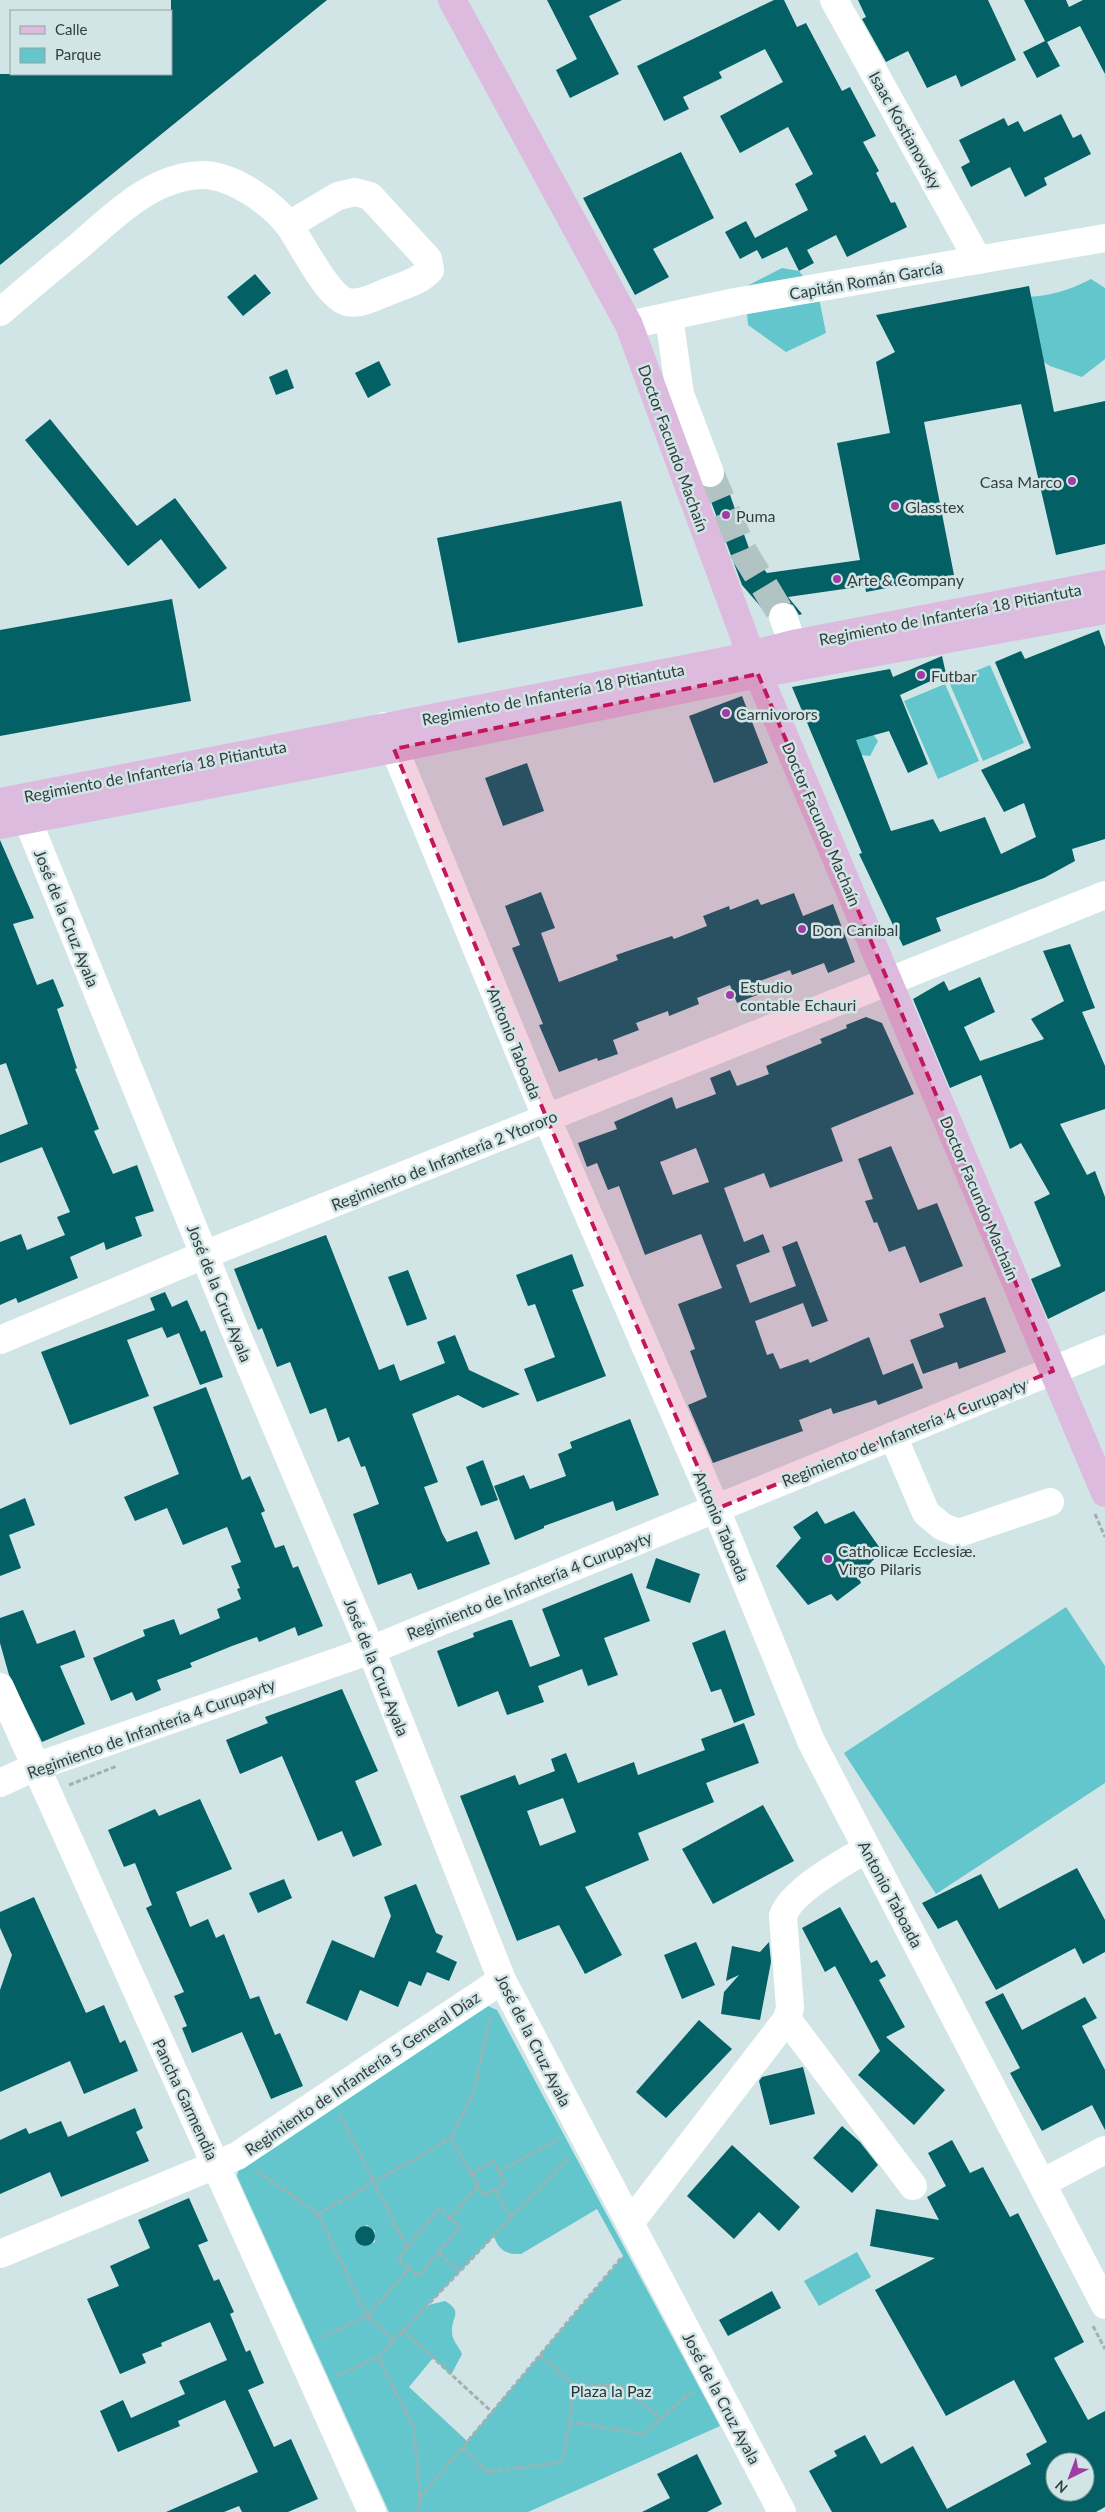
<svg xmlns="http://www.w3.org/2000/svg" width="1105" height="2512" viewBox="0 0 1105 2512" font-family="Lato,sans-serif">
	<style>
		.green { fill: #62c6cc; fill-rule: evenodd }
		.building { fill: #036064; fill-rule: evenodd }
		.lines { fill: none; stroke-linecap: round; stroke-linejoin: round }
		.minor-tunnel { stroke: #b2c3c4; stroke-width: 28; stroke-dasharray: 28 14; stroke-linecap: butt }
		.path { stroke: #a1b1b1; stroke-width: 3; stroke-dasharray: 5 2.5; stroke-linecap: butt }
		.minor { stroke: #fff; stroke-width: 28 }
		.major { stroke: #ddbbde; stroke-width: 28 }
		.marked { fill: #c2185b; fill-opacity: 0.2; stroke: #c2185b; stroke-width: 4; stroke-dasharray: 10 6; stroke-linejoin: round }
		.poi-dot { fill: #9f3da4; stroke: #d1e5e6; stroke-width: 2 }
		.labels { text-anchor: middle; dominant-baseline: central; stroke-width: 5; stroke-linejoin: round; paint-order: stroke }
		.street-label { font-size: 16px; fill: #353d3d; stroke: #d1e5e6 }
		.poi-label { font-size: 16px; fill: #353d3d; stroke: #d1e5e6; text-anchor: start }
		.park-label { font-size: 16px; fill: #1d3637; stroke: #d1e5e6 }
	</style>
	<rect width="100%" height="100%" fill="#d1e5e6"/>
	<g class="green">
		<path d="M782 268 799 271 819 298 826 333 786 352 748 325 745 287Z"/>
		<path d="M1091 279 1105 288V359L1082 377 1050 366 1021 347V297C1047 297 1068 291 1091 279Z"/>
		<path d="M990 665 1024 743 983 761 949 682Z"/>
		<path d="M945 684 979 761 938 779 904 701Z"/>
		<path d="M867 726 878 741 870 756 844 753Z"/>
		<path d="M1066 1607 1105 1666V1783L936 1894 844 1753Z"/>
		<path d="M488 2006 497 2010 720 2426 528 2512H389L237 2176 239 2169ZM597 2209 623 2256 467 2441 409 2387 433 2358 451 2375 462 2354C459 2346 452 2341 452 2332 451 2317 464 2312 445 2301L428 2305 494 2236C498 2250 507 2255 521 2254ZM367 2225 375 2231V2242L364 2246 355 2239 357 2229Z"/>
		<path d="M857 2252 871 2277 819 2306 804 2281Z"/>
	</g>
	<g class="building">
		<path d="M171 0H327L0 265V74H171Z"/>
		<path d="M547 0H622L589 16 619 74 570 98 556 70 577 59Z"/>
		<path d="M774 0H784L797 27 806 23 842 91 850 87 876 136 863 142 879 171 876 173 891 203 895 202 907 227 847 257 836 235 807 250 814 263 799 271 787 247 762 259 757 250 740 259 725 232 746 221 755 238 808 210 795 184 813 174 788 127 740 153 720 116 783 82 765 49 719 72 722 78 683 97 689 109 664 121 637 66Z"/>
		<path d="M858 0H988L1016 60 961 87 956 75 927 88 908 51 886 62 862 19 866 17Z"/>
		<path d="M1024 0H1066L1069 7 1083 0H1105V74L1080 26 1047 42 1060 66 1037 78 1023 52 1045 41Z"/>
		<path d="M1061 114 1073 138 1081 134 1091 154 1044 178 1047 185 1025 197 1010 167 971 187 961 167 970 162 959 140 1004 118 1008 126 1018 121 1024 132Z"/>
		<path d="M681 152 714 218 653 249 669 277 635 295 583 198Z"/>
		<path d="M255 274 271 293 243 316 227 297Z"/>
		<path d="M1029 286 1054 412 1105 401V544L1056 555 1021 404 924 422 954 575 866 592 865 586 788 597 802 614 799 615 793 605 785 602 777 603 771 607 768 615 742 585 706 488 716 487 724 478 751 554 767 573 860 560 837 443 890 433 876 362 895 352 876 315Z"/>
		<path d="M379 361 391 385 368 398 355 373Z"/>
		<path d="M287 369 294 388 276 395 269 377Z"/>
		<path d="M50 419 137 526 175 498 227 568 199 589 161 539 128 566 25 440Z"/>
		<path d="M621 501 643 606 458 643 437 538Z"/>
		<path d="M172 599 191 701 0 736V630Z"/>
		<path d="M1099 630 1105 647V839L1072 849 1075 861 1044 878 936 918 941 931 903 946 859 854 862 853 792 687 890 669 893 677 942 656 946 674 900 695 928 764 908 773 889 731 856 740 891 831 933 819 940 832 985 817 1001 854 1036 837 1024 803 1004 812 981 770 1031 748 995 662 1021 651 1025 659Z"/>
		<path d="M742 696 768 763 714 783 689 716Z"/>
		<path d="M527 763 544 811 503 826 485 778Z"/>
		<path d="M0 840 34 918 13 924 37 985 53 979 64 1006 57 1009 77 1068 75 1069 99 1129 94 1131 113 1174 137 1165 154 1211 135 1217 142 1236 106 1250 104 1242 70 1257 78 1278 18 1303 16 1298 0 1305V1242L21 1234 27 1250 65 1235 57 1217 70 1212 42 1147 0 1163V1135L28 1124 6 1063 0 1065Z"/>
		<path d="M541 892 555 928 541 933 559 982 618 960 616 955 672 936 674 939 707 926 703 916 729 906 730 910 758 899 761 905 794 893 803 916 833 904 855 962 828 973 824 963 792 975 790 970 757 982 762 993 737 1003 730 985 697 998 699 1004 669 1016 668 1011 636 1023 639 1030 613 1040 618 1054 598 1061 597 1058 559 1072 539 1025 543 1024 512 948 520 945 505 906Z"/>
		<path d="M1070 944 1095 1008 1082 1012 1105 1066V1109L1060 1124 1087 1175 1095 1171 1105 1197V1291L1048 1319 1031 1279 1061 1266 1034 1202 1050 1194 1021 1143 1010 1149 981 1075 950 1088 913 999 944 981 949 991 980 977 995 1012 964 1027 980 1061 1044 1039 1031 1019 1064 1001 1043 951Z"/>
		<path d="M866 1017 882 1023 914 1094 831 1128 843 1161 770 1188 764 1173 724 1188 744 1242 763 1234 770 1252 736 1265 750 1303 796 1286 782 1247 797 1241 828 1321 812 1327 803 1303 755 1321 767 1355 773 1353 780 1369 808 1359 810 1363 869 1337 883 1375 913 1363 923 1388 878 1405 876 1400 833 1414 831 1408 799 1420 803 1431 713 1463 688 1405 707 1397 690 1351 695 1349 678 1304 722 1288 701 1234 645 1255 619 1186 608 1190 597 1163 587 1167 578 1143 617 1129 614 1122 672 1097 676 1109 716 1094 710 1078 730 1070 737 1086 769 1074 766 1066 822 1043 820 1039 847 1028 846 1025ZM696 1148 709 1182 673 1195 660 1162Z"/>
		<path d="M891 1146 918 1210 937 1203 963 1266 920 1283 905 1246 889 1252 877 1222 874 1223 865 1201 873 1199 858 1159Z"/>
		<path d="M326 1235 379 1370 394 1364 400 1381 445 1363 437 1342 455 1335 469 1370 520 1394 483 1408 458 1395 412 1414 438 1482 424 1487 442 1533 447 1542 477 1531 490 1564 418 1590 411 1573 378 1585 353 1514 379 1504 365 1466 361 1467 349 1437 338 1442 326 1408 310 1414 290 1362 277 1367 262 1328 258 1330 234 1269Z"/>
		<path d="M572 1254 584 1286 572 1290 606 1376 537 1402 524 1369 555 1357 535 1304 528 1306 516 1275Z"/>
		<path d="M408 1270 427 1319 407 1326 388 1277Z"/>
		<path d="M165 1292 172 1307 187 1300 201 1332 205 1330 223 1377 200 1385 179 1333 167 1338 162 1327 127 1340 149 1396 70 1425 41 1352 155 1310 150 1298Z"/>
		<path d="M985 1297 1006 1352 959 1369 957 1362 923 1374 910 1340 944 1327 939 1314Z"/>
		<path d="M206 1387 242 1480 250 1476 265 1511 261 1513 275 1548 284 1545 293 1568 298 1566 323 1626 298 1636 295 1627 259 1642 257 1637 232 1646 190 1663 192 1667 157 1680 161 1690 136 1701 132 1692 111 1701 93 1658 145 1636 143 1630 174 1619 180 1635 220 1618 217 1609 241 1599 237 1589 240 1588 231 1566 241 1562 227 1527 183 1545 167 1508 135 1521 124 1497 179 1474 153 1407Z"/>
		<path d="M630 1419 659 1495 616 1511 613 1501 544 1526V1528L515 1540 494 1486 524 1475 530 1489 566 1476 558 1454 572 1448 570 1442Z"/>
		<path d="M483 1460 498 1500 481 1506 466 1467Z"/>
		<path d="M25 1498 35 1525 9 1535 21 1568 0 1576V1509Z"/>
		<path d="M817 1511 825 1524 854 1511 882 1551 858 1576 861 1583 837 1601 831 1594 808 1605 776 1566 801 1538 793 1527Z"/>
		<path d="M656 1558 700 1574 690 1603 646 1588Z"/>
		<path d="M632 1573 650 1621 604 1638 618 1675 588 1686 582 1669 538 1686 544 1702 507 1715 498 1691 458 1707 437 1651 474 1637 473 1633 509 1620H512L530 1667 560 1656 542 1609Z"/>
		<path d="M23 1610 37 1644 75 1630 85 1657 60 1666 85 1724 42 1742 9 1675 0 1643V1618Z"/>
		<path d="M725 1630 755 1715 734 1723 721 1689 711 1692 692 1643Z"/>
		<path d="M342 1689 378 1771 355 1781 382 1845 353 1857 342 1831 318 1841 282 1756 240 1774 226 1740 268 1723 265 1717Z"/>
		<path d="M744 1723 759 1763 706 1783 714 1802 638 1833 649 1860 585 1887 622 1955 585 1974 559 1925 517 1941 460 1796 515 1775 519 1785 555 1771 551 1759 566 1753 578 1783 634 1762 638 1775 705 1750 701 1739ZM563 1798 576 1832 540 1846 527 1811Z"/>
		<path d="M200 1799 232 1869 176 1892 190 1927 208 1919 216 1938 224 1934 250 1999 259 1996 275 2035 280 2033 303 2086 271 2099 242 2032 192 2053 182 2028 187 2026 174 1996 184 1992 146 1908 152 1905 135 1863 124 1867 108 1830 155 1809 159 1816Z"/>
		<path d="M763 1805 794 1861 713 1904 682 1849Z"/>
		<path d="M1077 1868 1105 1920V1952L1083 1964 1075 1948 996 1990 957 1920 938 1929 922 1903 981 1874 999 1909Z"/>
		<path d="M284 1879 292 1898 258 1913 249 1893Z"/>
		<path d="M416 1884 436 1933 443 1936 436 1952 457 1962 449 1981 427 1972 421 1986 409 1981 398 2007 360 1990 347 2021 306 2003 332 1940 374 1958 391 1916 384 1897Z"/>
		<path d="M34 1897 86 2013 104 2005 120 2043 125 2040 138 2071 84 2094 70 2061 0 2092V1990L12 1955 0 1928V1912Z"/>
		<path d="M840 1907 871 1963 877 1960 886 1976 879 1980 905 2027 886 2037 945 2090 914 2125 858 2075 880 2051 835 1966 825 1972 802 1928Z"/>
		<path d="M696 1942 715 1985 682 1999 664 1955Z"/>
		<path d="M769 1942 771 1962 760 2020 721 2014 724 1992 739 1975 726 1981 732 1946 760 1952Z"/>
		<path d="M1003 1993 1022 2030 1085 1997 1097 2018 1082 2026 1105 2070V2130L1092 2105 1042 2131 1010 2073 1020 2068 985 2002Z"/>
		<path d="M699 2020 732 2049 666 2118 636 2092Z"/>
		<path d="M803 2067 815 2114 770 2125 759 2081 762 2077Z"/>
		<path d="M135 2108 143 2128 136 2132 149 2161 61 2197 50 2172 0 2194V2140L26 2128 29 2134 61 2121 68 2137Z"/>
		<path d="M842 2126 860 2142 878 2165 852 2193 813 2158Z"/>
		<path d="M952 2140 970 2173 983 2167 1010 2217 1018 2213 1084 2342 1054 2358 1088 2420 1105 2411V2507L1096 2512H832L809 2471 837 2456 834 2451 865 2435 881 2464 913 2446 947 2509 1031 2464 1026 2454 1047 2442 1014 2380 946 2416 875 2290 935 2258 870 2246 876 2209 939 2220 927 2197 946 2186 928 2153ZM1055 2462H1085V2492H1055Z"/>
		<path d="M732 2145 800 2207 779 2231 759 2212 734 2239 687 2196Z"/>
		<path d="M189 2198 208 2241 198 2245 214 2281 219 2279 234 2312 230 2314 246 2352 250 2350 264 2383 248 2390 274 2447 291 2439 318 2499 288 2512H242L239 2506 224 2512H166L258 2472 225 2400 178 2421 180 2426 118 2452 100 2411 123 2400 131 2418 185 2394 179 2381 227 2360 210 2322 161 2343 162 2346 142 2354 146 2363 120 2374 87 2299 119 2286 110 2266 150 2248 138 2220Z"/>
		<circle cx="365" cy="2236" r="10"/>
		<path d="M772 2291 781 2308 728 2336 719 2320Z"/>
		<path d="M697 2454 722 2504 707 2512H642L670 2498 657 2474Z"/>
	</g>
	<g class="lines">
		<path class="minor-tunnel" d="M710 473 743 551 783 617"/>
		<g class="path">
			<path d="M1095 1514 1105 1537"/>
			<path d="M69 1785 117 1766"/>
			<path d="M340 2115 407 2248"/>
			<path d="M451 2138 484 2196 495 2190 511 2218"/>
			<path d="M257 2171 318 2214 451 2138 474 2091 490 2017"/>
			<path d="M499 2172 560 2138"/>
			<path d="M472 2174 493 2161 506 2184 495 2190"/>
			<path d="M318 2214 367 2316 320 2338"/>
			<path d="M450 2219 478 2186"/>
			<path d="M439 2253 459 2272"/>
			<path d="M1093 2326 1105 2349"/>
			<path d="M403 2330 492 2412"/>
			<path d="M394 2340 367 2316 409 2269 418 2277 460 2227 439 2209 398 2259 409 2269"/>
			<path d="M540 2355 573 2384 622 2386 661 2419"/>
			<path d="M378 2357 414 2428 420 2498 418 2512"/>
			<path d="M337 2376 378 2357 569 2157"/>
			<path d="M570 2422 573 2384"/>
			<path d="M462 2448 488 2472 562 2462 570 2422 643 2434 692 2392"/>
			<path d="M420 2498 622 2257"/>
		</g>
		<g class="minor">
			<path d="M834 0 978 260"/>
			<path d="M0 312C26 290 52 268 79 246 114 216 151 177 201 175 231 174 273 203 290 227 302 244 327 296 347 302 360 305 375 297 387 292 402 286 419 282 430 270L428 259 370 196 355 192 338 196 289 225"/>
			<path d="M669 317 680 394 710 473"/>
			<path d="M629 325 735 302 1105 238"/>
			<path d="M783 617 793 644"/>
			<path d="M385 726 547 1119 716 1509 811 1741 1105 2305"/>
			<path d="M19 799 232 1323 371 1650 502 1980 782 2512"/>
			<path d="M0 1340 204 1255 1105 895"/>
			<path d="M893 1436 926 1513 943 1527 959 1533 1050 1502"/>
			<path d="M0 1687 372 2512"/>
			<path d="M0 1783 35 1767 371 1650 1105 1349"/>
			<path d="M787 2019 913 2186"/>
			<path d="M1042 2183 1105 2150"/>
			<path d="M630 2223 787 2019 790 2008 783 1916C791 1891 844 1862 867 1849"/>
			<path d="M0 2254 237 2156 502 1980"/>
		</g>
		<g class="major">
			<path d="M452 0 629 325 758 674 1105 1493"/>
			<path d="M0 802 730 660 793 644 1105 584"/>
			<path d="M0 825 394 749 758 674 1105 610"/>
		</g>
	</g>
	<path class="marked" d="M758 674 1053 1371 716 1509 547 1119 394 749Z"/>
	<g class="poi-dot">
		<circle cx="1072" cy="481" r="5"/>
		<circle cx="895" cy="506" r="5"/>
		<circle cx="726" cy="515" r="5"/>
		<circle cx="837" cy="579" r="5"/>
		<circle cx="921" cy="675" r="5"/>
		<circle cx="726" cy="713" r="5"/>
		<circle cx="802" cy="929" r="5"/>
		<circle cx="730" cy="995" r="5"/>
		<circle cx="828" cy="1559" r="5"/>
	</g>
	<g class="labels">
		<g class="street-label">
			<text transform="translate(906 130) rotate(61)">Isaac Kostianovsky</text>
			<text transform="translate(866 280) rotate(-10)">Capitán Román García</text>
			<text transform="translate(674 448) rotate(70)">Doctor Facundo Machaín</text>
			<text transform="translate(950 614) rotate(-11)">Regimiento de Infantería 18 Pitiantuta</text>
			<text transform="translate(553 694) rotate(-11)">Regimiento de Infantería 18 Pitiantuta</text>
			<text transform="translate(155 771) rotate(-11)">Regimiento de Infantería 18 Pitiantuta</text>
			<text transform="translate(822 824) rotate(67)">Doctor Facundo Machaín</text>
			<text transform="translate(67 918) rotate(68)">José de la Cruz Ayala</text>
			<text transform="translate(515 1043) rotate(68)">Antonio Taboada</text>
			<text transform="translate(444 1160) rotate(-22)">Regimiento de Infantería 2 Ytororo</text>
			<text transform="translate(980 1198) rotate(67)">Doctor Facundo Machaín</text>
			<text transform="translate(220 1293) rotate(68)">José de la Cruz Ayala</text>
			<text transform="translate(904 1432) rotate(-22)">Regimiento de Infantería 4 Curupayty</text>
			<text transform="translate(722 1526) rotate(67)">Antonio Taboada</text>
			<text transform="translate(529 1585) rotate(-22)">Regimiento de Infantería 4 Curupayty</text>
			<text transform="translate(377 1667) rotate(68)">José de la Cruz Ayala</text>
			<text transform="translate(151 1728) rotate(-20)">Regimiento de Infantería 4 Curupayty</text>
			<text transform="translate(891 1894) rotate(62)">Antonio Taboada</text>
			<text transform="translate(534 2040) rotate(63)">José de la Cruz Ayala</text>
			<text transform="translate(362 2073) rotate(-34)">Regimiento de Infantería 5 General Díaz</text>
			<text transform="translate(186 2099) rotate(65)">Pancha Garmendia</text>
			<text transform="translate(722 2398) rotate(62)">José de la Cruz Ayala</text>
		</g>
		<g class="poi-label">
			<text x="1062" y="481" text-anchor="end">Casa Marco</text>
			<text x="905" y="506">Glasstex</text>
			<text x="736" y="515">Puma</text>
			<text x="847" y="579">Arte &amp; Company</text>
			<text x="931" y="675">Futbar</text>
			<text x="736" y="713">Carnivorors</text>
			<text x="812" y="929">Don Canibal</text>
			<text x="740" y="986">Estudio<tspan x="740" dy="18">contable Echauri</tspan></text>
			<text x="838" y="1550">Catholicæ Ecclesiæ.<tspan x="838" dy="18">Virgo Pilaris</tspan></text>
		</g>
		<g class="park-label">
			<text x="611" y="2390">Plaza la Paz</text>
		</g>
	</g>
	<rect x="10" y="10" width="162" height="65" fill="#d1e5e6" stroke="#93a2a2"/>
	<rect x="20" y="26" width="25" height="8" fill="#ddbbde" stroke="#93a2a2"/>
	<text x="55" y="35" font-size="15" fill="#353d3d">Calle</text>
	<rect x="20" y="48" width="25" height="15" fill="#62c6cc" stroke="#93a2a2"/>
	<text x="55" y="60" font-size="15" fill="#353d3d">Parque</text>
	<g transform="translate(1070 2477) rotate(222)"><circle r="24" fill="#d1e5e6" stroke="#93a2a2"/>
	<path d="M0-4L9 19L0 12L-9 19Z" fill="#9f3da4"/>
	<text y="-8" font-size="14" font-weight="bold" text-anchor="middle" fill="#353d3d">N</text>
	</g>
</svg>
